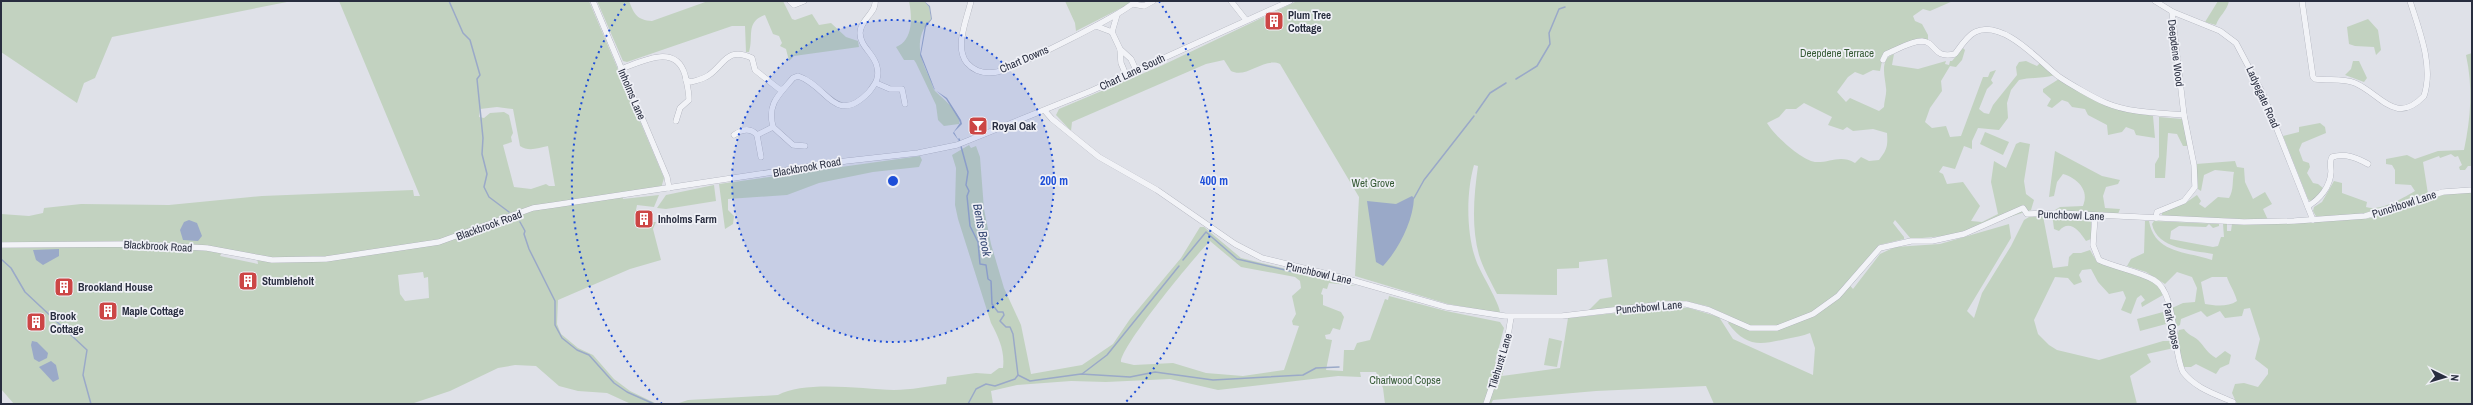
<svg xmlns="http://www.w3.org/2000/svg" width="2473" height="405" viewBox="0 0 2473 405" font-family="'Archivo Narrow',sans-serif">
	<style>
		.green { fill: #c2d2c0; fill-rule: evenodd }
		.water { fill: #9aa9c8 }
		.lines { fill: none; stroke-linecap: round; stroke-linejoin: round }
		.stream { stroke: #9aa9c8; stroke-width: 1.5 }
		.minor-casing { stroke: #a4a7b2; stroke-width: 6 }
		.minor { stroke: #f2f3f7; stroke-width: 5.5 }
		.ring { fill: none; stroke: #1d4ed8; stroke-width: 2; stroke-dasharray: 2 4 }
		.labels { text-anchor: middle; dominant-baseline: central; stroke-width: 3.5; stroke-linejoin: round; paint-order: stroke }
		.poi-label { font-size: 11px; font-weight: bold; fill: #282d3f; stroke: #eff0f6; text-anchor: start }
		.park-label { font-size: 11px; fill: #375b36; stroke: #eff0f6 }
		.street-label { font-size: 11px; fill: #282d3f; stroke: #eff0f6 }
		.water-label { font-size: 12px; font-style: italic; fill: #334672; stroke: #eff0f6 }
		.centre { fill: #1d4ed8; stroke: #eff0f6; stroke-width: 2 }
		.ring-label { font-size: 12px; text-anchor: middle; font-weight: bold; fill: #1d4ed8; stroke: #eff0f6; stroke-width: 3.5; stroke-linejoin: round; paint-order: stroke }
	</style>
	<rect width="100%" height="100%" fill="#dfe1e8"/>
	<g class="green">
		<path d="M1 1H292L112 37 95 78 84 83 77 103 1 52Z"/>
		<path d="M339 1H589L664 178 661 188 622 194 623 199 659 195 654 207 637 205 636 210 650 212 651 222H656L653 229 661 260 630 269 558 300 557 324 561 334 578 348 593 355 614 379 630 391 657 404H631L607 393 578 391 559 386 536 366 515 365 498 368 450 391 411 404H14L1 389V214L29 216 43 213 44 208 81 204 169 205 262 196 413 190 414 196H420ZM497 107 513 109 520 146C529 152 538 148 548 146L555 186H549L546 184 531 189 514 187 503 145 512 142 511 137 513 133 509 115 504 112 490 113 484 118 479 117 480 109ZM223 250 257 257 258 264 220 256ZM423 272 424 278 428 277 429 298 405 301 400 294 398 275Z"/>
		<path d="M597 1H629C634 14 637 20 652 21L708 1H783L792 19 795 20 812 14 819 25 831 23 846 37 858 41 859 47 794 56 789 61 786 49 780 46 782 43 779 36 773 34 765 15C745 22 754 37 749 52H746L745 26H732L627 62 623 61Z"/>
		<path d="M909 1H924L929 7 931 19C914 37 919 57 929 76 932 81 932 87 935 91 941 97 963 114 959 124L944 126 938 120 936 105 916 63 914 60H904L896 47C914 40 912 16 909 1Z"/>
		<path d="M1065 1H1131L1127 5 1076 31 1075 23Z"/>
		<path d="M1297 1H1953L1930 11 1923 9 1913 16 1915 21 1922 24 1928 35V40L1887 52 1882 61 1880 71 1873 70 1863 75 1855 72 1848 77 1837 92 1846 102 1850 98 1879 111 1884 107C1884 101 1887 94 1886 88 1885 76 1879 59 1894 54L1892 65 1918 69 1946 61 1945 64 1949 65 1950 61H1952L1963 48 1965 50 1962 60 1956 67 1950 66 1941 81 1942 91 1930 108 1925 122 1932 128 1946 126 1950 137 1961 136 1983 77H1988L1990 72 1996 70 1991 80 1993 83 1987 89 1979 109 1984 113 1989 114 1993 105 2017 75 2016 67 2019 62 2026 61 2037 66 2040 63 2055 75C2042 79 2032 77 2019 80L2011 90 2007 103 2008 118 1999 130 1978 128 1972 141V149L1964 146 1955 169 1943 166 1939 172 1943 174 1947 184 1963 182 1980 206 1971 221 1982 222 1998 214 1991 182 1994 161 2006 168 2016 144 2020 142 2030 144 2024 181 2026 194 2034 200 2031 210 1955 235 1911 239 1895 220 1893 223 1904 237V239L1879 245 1847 282 1853 289 1880 254 1895 247 1940 244 2009 224 2011 238 1967 311 1974 318 1982 293 2011 246 2024 220 2029 217 2043 216 2053 268 2068 266 2069 257 2073 253H2081L2090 250 2097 262 2152 281 2158 286 2163 295 2142 307 2141 303 2145 300 2141 295 2137 298 2131 314 2121 310 2126 298 2123 291 2109 294 2098 282 2091 269 2082 270 2079 275 2082 282 2074 285 2068 278 2055 277 2034 320 2038 334 2049 345 2057 350 2099 360 2163 341H2173L2174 348 2147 354 2151 362 2130 376 2137 404H1714L1706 386 1596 391 1493 400 1491 404H1385L1383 388 1376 372H1360L1361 377 1338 376 1218 390 1170 379 1106 382 1071 381 1017 385 991 391 993 404H676L688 400 778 395C805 380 863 389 894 390 911 390 929 386 946 384L947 377 976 373 991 374 999 368H1003C1005 351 999 338 991 323L958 219 955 205 956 168 952 155 969 145 971 148 976 146 980 157 984 209 991 244 1004 288 1021 325 1031 374 1082 365 1113 344 1130 319 1181 258 1200 227H1204L1241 258 1356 286 1329 283 1327 289 1323 288 1321 294 1323 295V305L1341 312 1344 317 1340 330 1333 328 1330 334 1325 335 1326 339 1332 340 1326 370 1343 371 1344 350H1354L1357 343 1370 340 1385 299 1388 300 1389 296 1446 311 1500 322 1504 328 1495 362 1504 359 1505 365 1502 376 1560 368 1568 318 1674 307 1689 308 1719 317 1733 339 1813 375 1815 348 1810 333C1803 336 1794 337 1786 339 1759 345 1746 347 1728 323L1732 317 1707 306 1685 301H1663L1588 311 1600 299 1612 297 1607 259 1579 262V268L1557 269V295L1497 294C1491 282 1483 268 1479 255 1471 226 1474 195 1478 166L1474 165C1466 193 1466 235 1477 263 1481 273 1501 306 1500 313L1448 304 1355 276 1359 197 1280 64C1264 57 1246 79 1231 71L1224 60 1206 64 1072 122 1071 131 1056 115 1059 109 1163 65ZM1804 103 1832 117 1828 125 1843 130 1847 127 1853 131 1873 129 1887 133C1888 146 1887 150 1879 160L1869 161 1861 157 1855 163C1840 154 1830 163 1815 162 1801 160 1774 135 1767 123L1779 117 1786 109H1796ZM1210 241 1241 267 1295 277 1300 281 1301 288 1292 296 1296 314 1292 321 1293 325 1299 326 1284 370 1243 376 1206 373 1173 363 1134 365 1121 362C1120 347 1195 256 1210 241Z"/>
		<path d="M2218 1H2229C2227 11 2219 16 2216 25L2205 22Z"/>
		<path d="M2368 19 2378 30 2381 50 2376 55 2374 47 2355 46 2349 44 2347 27Z"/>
		<path d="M2472 53V166H2468L2465 170H2460L2459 167 2462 165 2458 156 2455 157 2451 154 2440 158 2439 156 2423 162 2428 194 2371 213 2317 218 2313 211 2314 207 2322 202 2334 181 2342 183V193L2367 202 2366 207C2380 212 2403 198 2415 191L2411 185 2395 184V170L2392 165 2386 164V159L2407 155 2415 159 2438 151 2464 150C2471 117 2473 87 2466 55Z"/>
		<path d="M2353 61H2359L2367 78 2364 82 2345 75 2351 69Z"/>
		<path d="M2059 79 2115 109 2153 116 2155 138 2136 135 2134 130 2126 127 2122 132 2108 135 2107 125 2088 115 2085 109 2072 107 2068 102 2062 100 2052 108 2047 106 2051 99 2043 92V89Z"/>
		<path d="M2159 117 2182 119 2188 146H2183L2177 134 2168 133 2165 178H2155V164L2159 157Z"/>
		<path d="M2320 123 2325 127 2326 133 2302 143 2299 150 2303 161 2309 163 2310 167 2307 173 2313 183 2318 184 2323 188 2315 199 2310 201 2308 199 2283 136 2299 132V127Z"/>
		<path d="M1985 132 2009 142 2003 155 1980 144Z"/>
		<path d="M2055 151 2102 176 2120 180 2118 184 2106 187 2103 196 2105 208 2120 209 2118 214 2055 210 2060 207 2083 206C2090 190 2077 178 2063 174L2057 182 2054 196 2049 197Z"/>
		<path d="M920 156 922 160 919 167 873 172 819 183 787 195 728 199V210L734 216 733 224 725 229 719 184Z"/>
		<path d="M2235 161 2237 167 2244 168 2245 182 2253 199 2265 192 2272 204 2263 209 2268 220 2162 216V212L2184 204 2197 195 2201 201 2199 204 2205 208 2218 197 2229 198C2234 190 2232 181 2234 172L2215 170 2204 175 2201 191 2198 189 2196 164Z"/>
		<path d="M714 185 716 201 666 209 657 208 666 195Z"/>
		<path d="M2472 192V404H2237L2232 393 2235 384 2244 383 2258 387 2268 374V369L2255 359 2260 339 2250 308 2244 309 2242 316 2225 318 2220 311 2207 317 2201 311 2181 319 2180 325 2176 327 2172 308 2183 303 2195 302 2197 288 2192 277 2177 272 2165 284 2146 272 2127 266 2131 259 2144 253 2145 221H2149C2155 254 2186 251 2212 260L2213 254C2192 250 2157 249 2152 224L2154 221 2219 224V226L2213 228 2209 224 2206 227 2179 226 2171 231 2170 239 2213 247 2218 246 2221 237H2224L2223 224H2227V231H2231L2232 224 2371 218 2443 194ZM2212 277H2227C2228 282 2235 292 2237 301 2228 307 2216 306 2205 304L2201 282Z"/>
		<path d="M2050 216 2089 218 2091 221V239L2086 241C2079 230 2069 219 2059 231L2054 229 2053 221Z"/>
		<path d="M2163 312 2166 324 2140 331 2137 319Z"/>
		<path d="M2184 329C2188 335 2192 335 2198 340 2205 347 2207 353 2216 358L2225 351 2231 355 2229 364 2220 368 2216 374 2196 364 2191 367H2182L2177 336 2179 330Z"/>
		<path d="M1549 338 1562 341 1557 367 1544 365Z"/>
	</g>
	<g class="water">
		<path d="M924 1 930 6 932 19 926 27 921 54 935 90 947 98 961 120 962 124 954 132 959 141 953 133 960 123 959 120 946 99 934 89 920 55 925 25 931 19 929 7Z"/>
		<path d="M1412 196 1414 198C1413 221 1399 249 1383 266L1376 262 1367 201 1396 204Z"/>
		<path d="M189 220 197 223 202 236 198 241 183 240 180 230 184 222Z"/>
		<path d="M59 249V256L43 265 36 260 33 250Z"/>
		<path d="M32 341 37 342 48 353 47 358 39 362 34 359 31 345Z"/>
		<path d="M51 361 56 365 59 379 53 382 39 367Z"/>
	</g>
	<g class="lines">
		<g class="stream">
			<path d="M449 1 463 33 470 40 480 75 477 79 483 138 482 154 487 174 484 187 489 197 509 212"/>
			<path d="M1516 79 1537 66 1550 44 1549 33 1559 9 1565 7"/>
			<path d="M1476 113 1490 93 1506 83"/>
			<path d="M959 139 968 172 966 185 969 191 967 196 970 226 978 242 980 264 986 265 988 279 991 281 992 304 998 312H1003L1004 315 1000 321 1006 327H1010L1013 334 1018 375 1015 379 995 386 986 384 976 389 968 404"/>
			<path d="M1414 198 1424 180 1474 116"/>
			<path d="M520 222 525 231 524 234 529 249 555 301V325L562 338 577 350 589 355 614 383 627 392 654 404"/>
			<path d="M1 259 11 268 25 292 87 350 83 375 91 404"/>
			<path d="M1183 260 1206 232 1237 259 1298 273"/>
			<path d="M1082 374 1107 355 1179 266"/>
			<path d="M1018 375 1030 381 1081 374 1130 377 1155 372 1213 380 1303 375 1316 368 1339 367"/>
		</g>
		<g class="minor-casing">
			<g id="minor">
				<path d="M593 1 667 177 669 188"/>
				<path d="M790 1 794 5 804 1"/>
				<path d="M971 1C967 19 954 47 967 63 975 72 986 74 997 72 1013 69 1130 11 1135 1"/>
				<path d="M1231 1 1246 20"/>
				<path d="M2155 1 2173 12 2220 31 2236 43 2263 94 2313 220"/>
				<path d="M2302 1 2313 77 2315 79C2329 81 2343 78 2355 83 2381 94 2395 126 2424 96 2434 66 2419 30 2410 1"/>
				<path d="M1133 4 1144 6 1153 1"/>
				<path d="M1096 26 1112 32 1120 49 1131 59 1136 70"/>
				<path d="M1112 32 1117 15"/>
				<path d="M1120 49 1121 63 1126 75"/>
				<path d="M1883 60 1886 54C1896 50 1911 41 1922 41 1937 42 1932 59 1955 54 1960 47 1967 36 1975 32 2003 19 2039 61 2058 76 2068 83 2094 98 2106 103 2130 113 2159 113 2184 115"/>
				<path d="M621 69C643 61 676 43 685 75 687 84 689 91 689 100L680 108 676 121"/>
				<path d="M686 80 691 82C697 80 704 79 709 75 724 65 727 46 752 58L755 70 779 89H783"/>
				<path d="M876 83 890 89H902L905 104"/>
				<path d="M1045 111 1052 119 1099 157 1157 190 1235 244 1262 258 1344 278 1446 307 1505 316H1562L1664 304H1686L1709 310 1750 328H1777L1813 314 1838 296 1880 248 1911 241H1932L1964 234 2023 208 2027 214 2056 213 2244 222 2294 221 2365 216 2443 192 2472 190"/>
				<path d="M773 127 793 145 805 146"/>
				<path d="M734 135C741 130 750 127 757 135L773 127C767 103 779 95 793 78L798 76C828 86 835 127 869 92 875 84 880 78 877 67 875 54 860 47 860 33 860 20 877 12 875 1"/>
				<path d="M757 135 761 157"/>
				<path d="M2308 206C2320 199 2330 187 2331 172 2331 166 2329 162 2332 157 2346 153 2357 158 2368 164"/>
				<path d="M2095 216 2093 245 2099 260C2117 268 2138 271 2154 280 2177 293 2172 350 2183 372 2195 388 2215 394 2233 402"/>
				<path d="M2156 218 2157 212 2184 201 2195 187 2194 165 2184 115 2172 12"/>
				<path d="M1 245 134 244 207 248 272 260 326 259 439 242 533 208 554 205 846 161 918 153 957 145 1091 91 1290 1"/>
				<path d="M1486 404 1507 342 1511 317"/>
			</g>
		</g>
		<use href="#minor" class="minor"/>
	</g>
	<circle cx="893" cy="181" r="161" fill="#1d4ed8" fill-opacity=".12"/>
	<g class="ring">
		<circle cx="893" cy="181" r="161"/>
		<path d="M662 404A321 321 0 0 1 627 1M1159 1A321 321 0 0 1 1124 404"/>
	</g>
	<defs>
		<g id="building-square" transform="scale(1)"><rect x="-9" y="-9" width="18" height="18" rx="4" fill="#cc4645" stroke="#eff0f6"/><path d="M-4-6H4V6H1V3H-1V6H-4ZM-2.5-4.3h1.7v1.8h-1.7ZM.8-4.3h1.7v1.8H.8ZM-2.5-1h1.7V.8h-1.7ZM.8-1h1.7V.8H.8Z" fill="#fff"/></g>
		<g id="bar-square" transform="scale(1)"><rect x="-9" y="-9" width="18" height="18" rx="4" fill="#cc4645" stroke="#eff0f6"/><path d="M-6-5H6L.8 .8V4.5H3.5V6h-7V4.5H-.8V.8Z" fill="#fff"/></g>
	</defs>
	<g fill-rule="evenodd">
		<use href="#building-square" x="1274" y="21"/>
		<use href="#bar-square" x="978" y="126"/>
		<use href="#building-square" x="644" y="219"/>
		<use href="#building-square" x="248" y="281"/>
		<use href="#building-square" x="64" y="287"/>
		<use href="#building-square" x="108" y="311"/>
		<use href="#building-square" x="36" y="322"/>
	</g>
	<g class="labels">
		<g class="poi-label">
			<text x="1288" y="15">Plum Tree<tspan x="1288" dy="13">Cottage</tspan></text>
			<text x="992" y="126">Royal Oak</text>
			<text x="658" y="219">Inholms Farm</text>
			<text x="262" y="281">Stumbleholt</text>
			<text x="78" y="287">Brookland House</text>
			<text x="122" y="311">Maple Cottage</text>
			<text x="50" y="316">Brook<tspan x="50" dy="13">Cottage</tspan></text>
		</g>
		<g class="park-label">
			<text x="1837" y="53">Deepdene Terrace</text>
			<text x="1373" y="183">Wet Grove</text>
			<text x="1405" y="380">Charlwood Copse</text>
		</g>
		<g class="street-label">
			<text transform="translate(2176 53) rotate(83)">Deepdene Wood</text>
			<text transform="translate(1024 59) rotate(-24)">Chart Downs</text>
			<text transform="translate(1132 72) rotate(-25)">Chart Lane South</text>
			<text transform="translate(632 94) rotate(67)">Inholms Lane</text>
			<text transform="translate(2263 97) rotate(66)">Ladyegate Road</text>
			<text transform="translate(807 167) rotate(-10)">Blackbrook Road</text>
			<text transform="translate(2404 204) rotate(-18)">Punchbowl Lane</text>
			<text transform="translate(2071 215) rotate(2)">Punchbowl Lane</text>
			<text transform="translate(489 225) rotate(-20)">Blackbrook Road</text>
			<text transform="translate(158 246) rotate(3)">Blackbrook Road</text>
			<text transform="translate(1319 273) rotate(13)">Punchbowl Lane</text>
			<text transform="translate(1649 307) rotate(-5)">Punchbowl Lane</text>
			<text transform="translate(2172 326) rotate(78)">Park Copse</text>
			<text transform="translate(1500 361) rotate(-73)">Tilehurst Lane</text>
		</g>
		<g class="water-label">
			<text transform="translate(982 230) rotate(79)">Bents Brook</text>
		</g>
	</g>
	<circle cx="893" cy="181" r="6" class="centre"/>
	<g class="ring-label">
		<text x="1054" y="185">200 m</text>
		<text x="1214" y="185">400 m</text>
	</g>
	<rect width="2473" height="405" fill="none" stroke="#282d3f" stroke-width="4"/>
	<g transform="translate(2445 377) rotate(95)" stroke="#eff0f6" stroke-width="3" paint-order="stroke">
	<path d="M0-3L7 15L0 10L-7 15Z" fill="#282d3f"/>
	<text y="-6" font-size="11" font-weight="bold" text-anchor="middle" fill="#282d3f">N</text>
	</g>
</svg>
